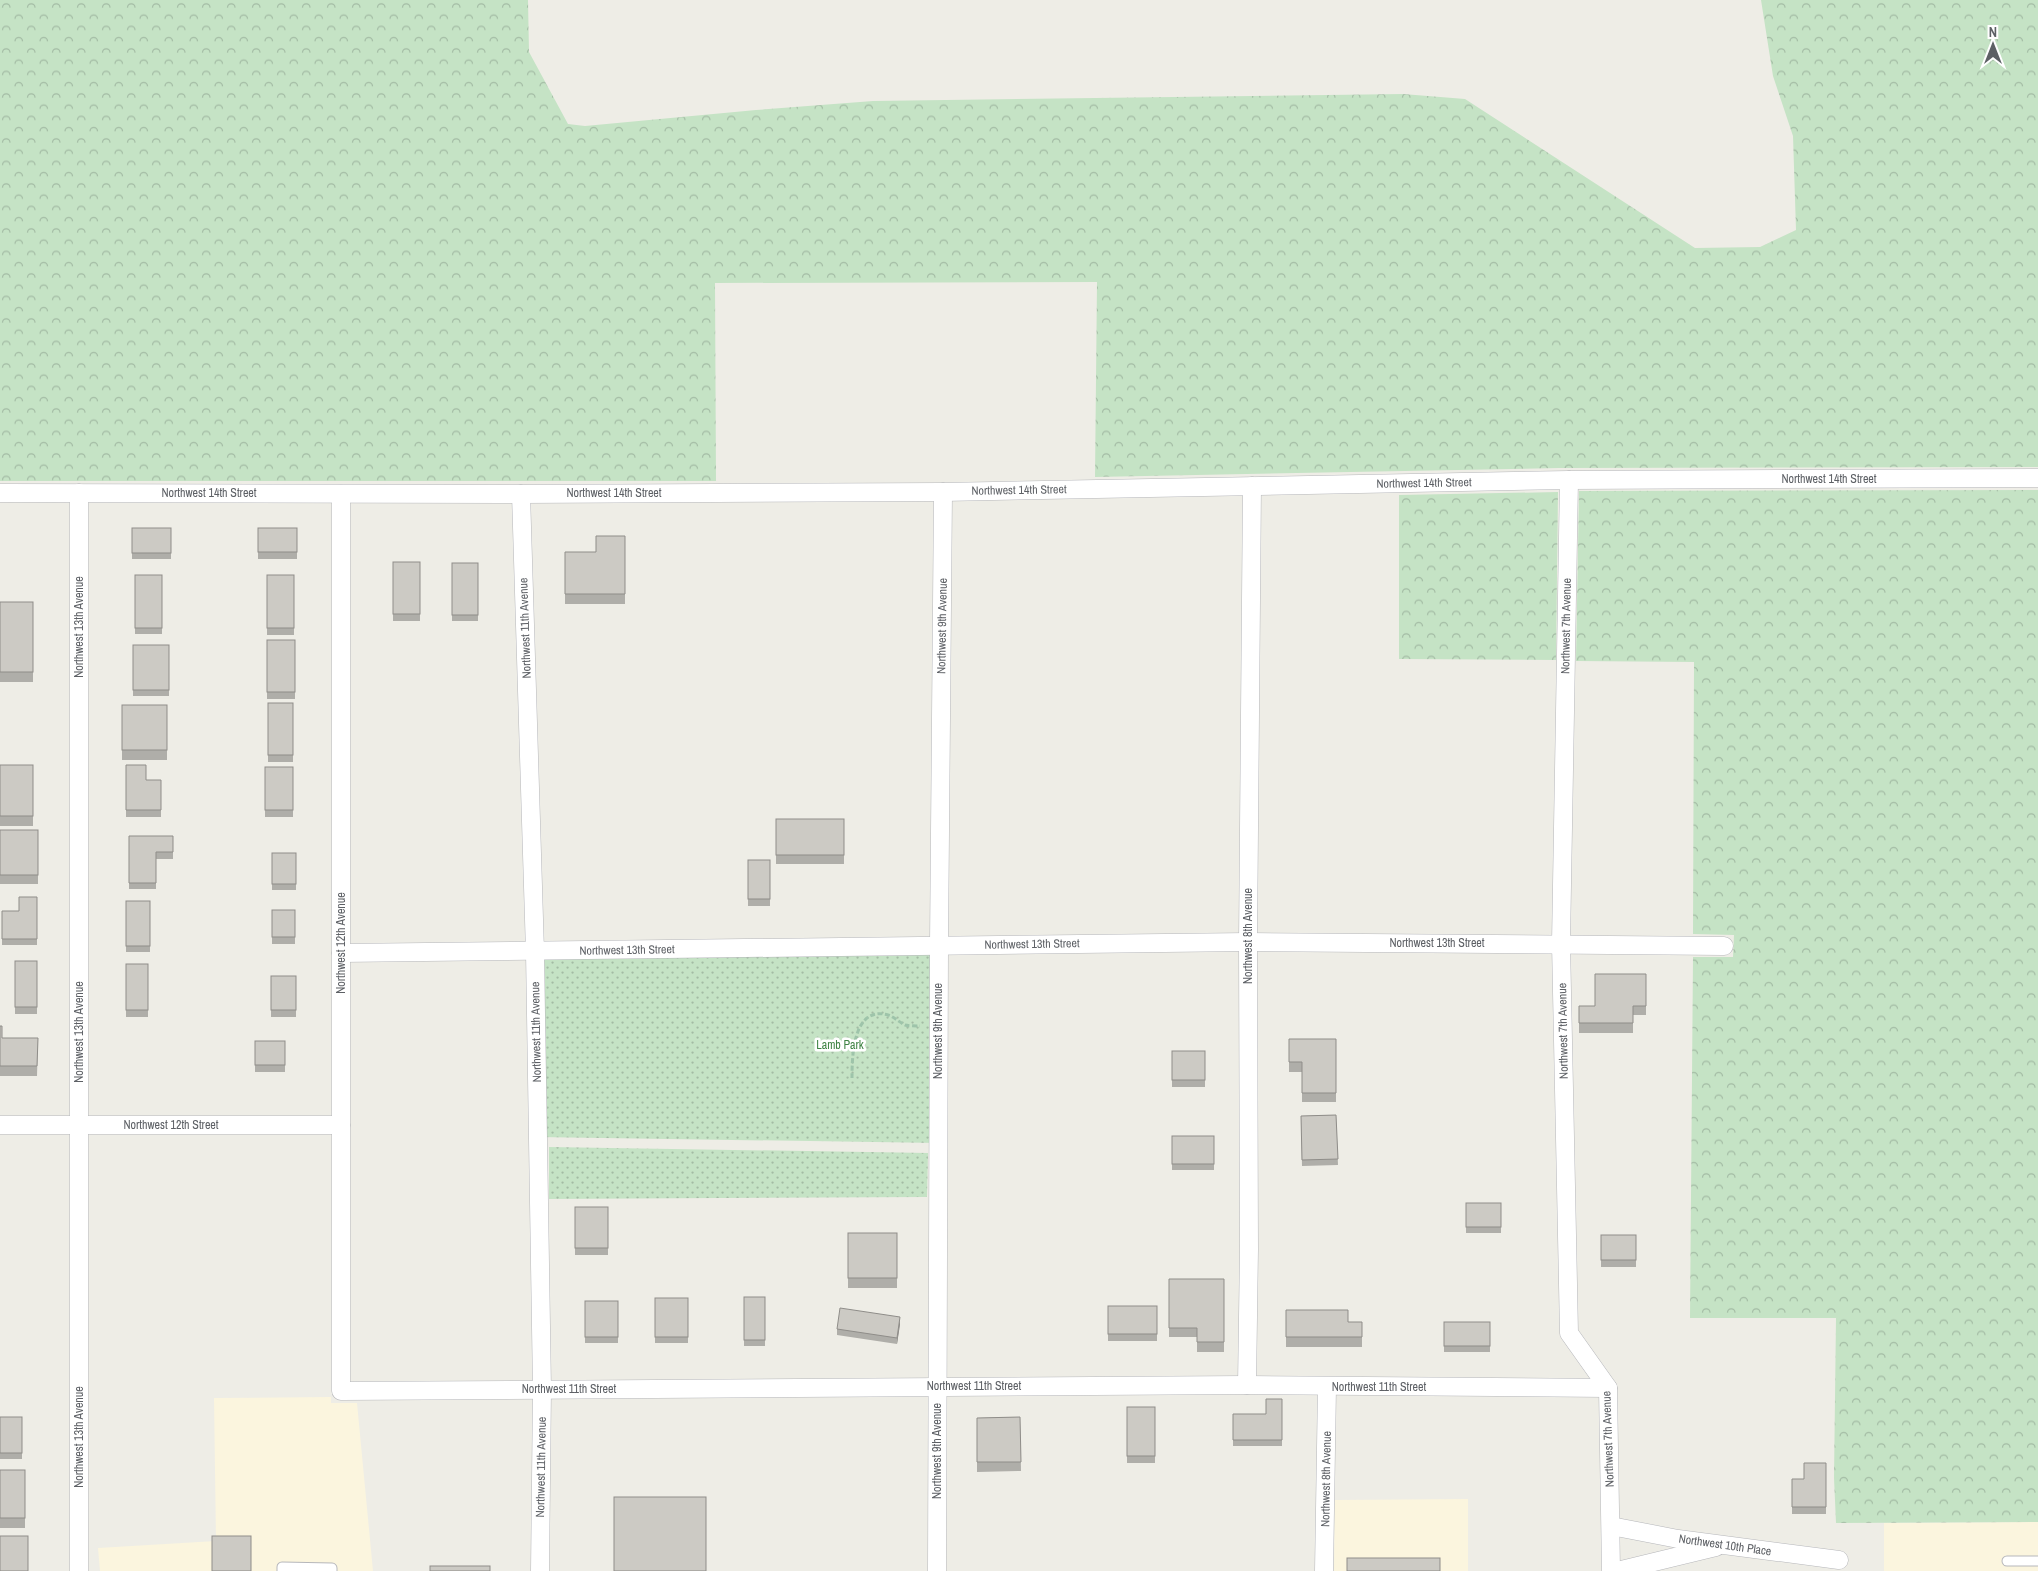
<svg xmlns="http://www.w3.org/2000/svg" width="2038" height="1571" viewBox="0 0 2038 1571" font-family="'Archivo Narrow',sans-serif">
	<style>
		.commercial { fill: #fbf5de }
		.forest { fill: url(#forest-crowns) }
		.park { fill: url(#park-dots) }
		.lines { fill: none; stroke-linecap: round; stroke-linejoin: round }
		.lane-casing { stroke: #b6b7bb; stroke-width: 11 }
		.street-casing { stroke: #b6b7bb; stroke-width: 19 }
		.path { stroke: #9ec4aa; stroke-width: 3; stroke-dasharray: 5 2.5; stroke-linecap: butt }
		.lane { stroke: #fff; stroke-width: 9 }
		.street { stroke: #fff; stroke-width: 18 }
		.wall { fill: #afaea9 }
		.shaded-wall { fill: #8f8d89 }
		.building { fill: #cccac4; stroke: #8f8d89 }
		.labels { text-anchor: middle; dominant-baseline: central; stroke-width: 5; stroke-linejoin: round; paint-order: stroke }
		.street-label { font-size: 12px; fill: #5d6065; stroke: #fff }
		.park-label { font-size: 12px; fill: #3e8343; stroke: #fff }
	</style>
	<defs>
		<pattern id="forest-crowns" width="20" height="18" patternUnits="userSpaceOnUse" patternTransform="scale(1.25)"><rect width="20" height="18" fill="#c5e3c5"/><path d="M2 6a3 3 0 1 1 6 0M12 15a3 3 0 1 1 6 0" fill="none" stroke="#a3bba4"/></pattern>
		<pattern id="park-dots" width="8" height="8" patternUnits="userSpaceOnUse" patternTransform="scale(1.25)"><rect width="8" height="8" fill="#c5e3c5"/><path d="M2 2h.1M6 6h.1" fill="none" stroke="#a3bba4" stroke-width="1.8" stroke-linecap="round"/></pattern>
	</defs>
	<rect width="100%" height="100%" fill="#eeede6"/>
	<g class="commercial">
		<path d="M331 1397V1403H357L373 1571H100L98 1548 216 1541 214 1398Z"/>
		<path d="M1468 1499V1571H1334L1335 1500Z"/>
		<path d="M2038 1522V1571H1884V1523Z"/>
	</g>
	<g class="forest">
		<path d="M0 0H528L529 52 568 124 585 126 756 110 873 101 1403 94 1465 99 1695 248 1760 247 1796 230 1793 136 1773 76 1761 0H2038V467L1559 468 1095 477 1097 282 715 283 716 481H0Z"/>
		<path d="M2038 490V1522L1836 1523 1834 1478 1836 1318H1690L1693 957H1733L1734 935 1693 934 1694 662 1576 661 1579 491Z"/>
		<path d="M1558 492 1556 660 1399 659V495Z"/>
	</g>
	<g class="park">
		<path d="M939 945 938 1143 538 1137 535 952Z"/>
		<path d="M549 1147 928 1153 927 1197 549 1199Z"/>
	</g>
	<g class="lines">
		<g class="lane-casing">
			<g id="lane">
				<path d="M2007 1561H2038"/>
				<path d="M282 1571V1567L332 1568V1571"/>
			</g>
		</g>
		<g class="street-casing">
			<g id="street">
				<path d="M1569 480 1561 943 1569 1333 1608 1388 1611 1571"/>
				<path d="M0 493 521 494 943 492 1569 480 2038 478"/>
				<path d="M341 494V1391L1247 1385 1608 1388"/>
				<path d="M521 494 535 952 542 1389 540 1571"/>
				<path d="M341 953 1248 942 1724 946"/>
				<path d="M0 1125H341"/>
				<path d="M1247 1385 1249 1249 1248 942 1252 486"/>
				<path d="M1611 1526 1678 1539 1839 1560"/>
				<path d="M79 1571V493"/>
				<path d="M937 1571 939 945 943 492"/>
				<path d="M1324 1571 1327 1387"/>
				<path d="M1617 1571 1716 1547"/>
			</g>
		</g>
		<path class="path" d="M852 1078C852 1056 853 1005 888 1015 894 1017 899 1022 905 1025 909 1026 916 1026 920 1026"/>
		<use href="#lane" class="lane"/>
		<use href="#street" class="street"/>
	</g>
	<g class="wall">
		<rect x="132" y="528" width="39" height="31"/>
		<rect x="258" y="528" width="39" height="31"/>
		<path d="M625 536V604H565V552H596Z"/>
		<rect x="393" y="562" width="27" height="59"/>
		<rect x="452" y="563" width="26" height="58"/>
		<rect x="135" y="575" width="27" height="59"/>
		<rect x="267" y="575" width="27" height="60"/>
		<rect x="0" y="602" width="33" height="80"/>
		<rect x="267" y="640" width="28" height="59"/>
		<rect x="133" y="645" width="36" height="51"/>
		<rect x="268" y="703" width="25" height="59"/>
		<rect x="122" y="705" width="45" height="55"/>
		<rect x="0" y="765" width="33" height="61"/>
		<path d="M126 765 146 780H161V817H126Z"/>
		<rect x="265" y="767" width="28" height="50"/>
		<rect x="776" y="819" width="68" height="45"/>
		<rect x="0" y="830" width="38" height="54"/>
		<path d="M129 836H173V859H156V889H129Z"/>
		<rect x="272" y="853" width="24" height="37"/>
		<rect x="748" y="860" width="22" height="46"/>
		<path d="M37 897V945H2V911H19Z"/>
		<rect x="126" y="901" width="24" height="51"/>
		<rect x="272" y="910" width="23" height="34"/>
		<rect x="15" y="961" width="22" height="53"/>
		<rect x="126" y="964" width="22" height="53"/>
		<path d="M1646 974V1015H1633V1033H1579V1006H1595Z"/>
		<rect x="271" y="976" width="25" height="41"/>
		<path d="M0 1026 2 1038H38L37 1076H0Z"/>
		<path d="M1289 1039H1336V1102H1302V1072H1289Z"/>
		<rect x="255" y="1041" width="30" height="31"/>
		<rect x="1172" y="1051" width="33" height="36"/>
		<path d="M1336 1115 1338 1165 1302 1166 1301 1116Z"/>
		<rect x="1172" y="1136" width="42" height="34"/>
		<rect x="1466" y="1203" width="35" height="30"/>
		<rect x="575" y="1207" width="33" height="48"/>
		<rect x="848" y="1233" width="49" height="55"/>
		<rect x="1601" y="1235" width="35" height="32"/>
		<path d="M1169 1279H1224V1352H1197V1337H1169Z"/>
		<rect x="744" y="1297" width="21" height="49"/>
		<rect x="655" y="1298" width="33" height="45"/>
		<rect x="585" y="1301" width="33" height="42"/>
		<rect x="1108" y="1306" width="49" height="35"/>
		<path d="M1286 1310 1348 1322H1362V1347H1286Z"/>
		<rect x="1444" y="1322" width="46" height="30"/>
		<path d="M900 1324 897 1344 837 1335V1329Z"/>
		<path d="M1282 1399V1446H1233V1414H1266Z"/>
		<rect x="1127" y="1407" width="28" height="56"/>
		<rect x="0" y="1417" width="22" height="42"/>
		<path d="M1020 1417 1021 1471 977 1472V1418Z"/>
		<path d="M1826 1463V1514H1792V1479H1804Z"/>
		<rect x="0" y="1470" width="25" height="58"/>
	</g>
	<path class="shaded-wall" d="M900 1317V1324L897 1344V1338Z"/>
	<g class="building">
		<rect x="132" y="528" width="39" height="25"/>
		<rect x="258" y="528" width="39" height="24"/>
		<path d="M596 536H625V594H565V552H596Z"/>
		<rect x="393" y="562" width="27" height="52"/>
		<rect x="452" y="563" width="26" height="52"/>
		<rect x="135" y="575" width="27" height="53"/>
		<rect x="267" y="575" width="27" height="53"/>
		<rect x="0" y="602" width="33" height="70"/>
		<rect x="267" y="640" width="28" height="52"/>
		<rect x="133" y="645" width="36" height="45"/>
		<rect x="268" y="703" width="25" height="52"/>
		<rect x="122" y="705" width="45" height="45"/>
		<rect x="0" y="765" width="33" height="51"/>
		<path d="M126 765H146V780H161V810H126Z"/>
		<rect x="265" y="767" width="28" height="43"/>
		<rect x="776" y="819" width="68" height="36"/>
		<rect x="0" y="830" width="38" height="45"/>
		<path d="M129 836H173V852H156V883H129Z"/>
		<rect x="272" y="853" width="24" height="31"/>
		<rect x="748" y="860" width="22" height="39"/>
		<path d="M19 897H37V939H2V911H19Z"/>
		<rect x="126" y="901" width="24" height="45"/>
		<rect x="272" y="910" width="23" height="27"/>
		<rect x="15" y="961" width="22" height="46"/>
		<rect x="126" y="964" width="22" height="46"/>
		<path d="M1595 974H1646V1006H1633V1023H1579V1006H1595Z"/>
		<rect x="271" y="976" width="25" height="34"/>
		<path d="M0 1026H2V1038H38L37 1066H0Z"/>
		<path d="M1289 1039H1336V1093H1302V1062H1289Z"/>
		<rect x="255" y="1041" width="30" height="24"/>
		<rect x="1172" y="1051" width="33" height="29"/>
		<path d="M1336 1115 1338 1159 1302 1160 1301 1116Z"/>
		<rect x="1172" y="1136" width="42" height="28"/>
		<rect x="1466" y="1203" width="35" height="24"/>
		<rect x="575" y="1207" width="33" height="41"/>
		<rect x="848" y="1233" width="49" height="45"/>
		<rect x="1601" y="1235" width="35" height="25"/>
		<path d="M1169 1279H1224V1342H1197V1328H1169Z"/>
		<rect x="744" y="1297" width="21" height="43"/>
		<rect x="655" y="1298" width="33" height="39"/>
		<rect x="585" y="1301" width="33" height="36"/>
		<rect x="1108" y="1306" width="49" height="28"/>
		<path d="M840 1308 900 1317 897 1338 837 1329Z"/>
		<path d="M1286 1310H1348V1322H1362V1337H1286Z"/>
		<rect x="1444" y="1322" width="46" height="24"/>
		<path d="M1266 1399H1282V1440H1233V1414H1266Z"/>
		<rect x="1127" y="1407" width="28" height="49"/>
		<rect x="0" y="1417" width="22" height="36"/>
		<path d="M1020 1417 1021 1462H977V1418Z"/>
		<path d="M1804 1463H1826V1507H1792V1479H1804Z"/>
		<rect x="0" y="1470" width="25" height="48"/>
		<rect x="614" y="1497" width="92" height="74"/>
		<rect x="0" y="1536" width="28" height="35"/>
		<rect x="212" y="1536" width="39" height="35"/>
		<rect x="1347" y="1558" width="93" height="13"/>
		<rect x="430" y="1566" width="60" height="5"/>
	</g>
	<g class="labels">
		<g class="street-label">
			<text x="1829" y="479">Northwest 14th Street</text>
			<text transform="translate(1424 483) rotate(-1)">Northwest 14th Street</text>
			<text transform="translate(1019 490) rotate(-1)">Northwest 14th Street</text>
			<text x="209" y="493">Northwest 14th Street</text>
			<text x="614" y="493">Northwest 14th Street</text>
			<text transform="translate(942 626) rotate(-89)">Northwest 9th Avenue</text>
			<text transform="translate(1566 626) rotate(-89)">Northwest 7th Avenue</text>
			<text transform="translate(79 627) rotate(-90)">Northwest 13th Avenue</text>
			<text transform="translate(525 628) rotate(-92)">Northwest 11th Avenue</text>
			<text transform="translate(1248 936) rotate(-90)">Northwest 8th Avenue</text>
			<text transform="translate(341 943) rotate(-90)">Northwest 12th Avenue</text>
			<text x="1437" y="943">Northwest 13th Street</text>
			<text transform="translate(1032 944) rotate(-1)">Northwest 13th Street</text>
			<text transform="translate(627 950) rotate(-1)">Northwest 13th Street</text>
			<text transform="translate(938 1031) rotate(-90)">Northwest 9th Avenue</text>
			<text transform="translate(1563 1031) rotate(-91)">Northwest 7th Avenue</text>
			<text transform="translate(79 1032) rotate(-90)">Northwest 13th Avenue</text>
			<text transform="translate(536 1032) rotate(-91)">Northwest 11th Avenue</text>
			<text x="171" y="1125">Northwest 12th Street</text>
			<text x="974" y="1386">Northwest 11th Street</text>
			<text x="1379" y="1387">Northwest 11th Street</text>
			<text x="569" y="1389">Northwest 11th Street</text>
			<text transform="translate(79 1437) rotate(-90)">Northwest 13th Avenue</text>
			<text transform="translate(1608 1439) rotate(-92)">Northwest 7th Avenue</text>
			<text transform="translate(937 1451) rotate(-90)">Northwest 9th Avenue</text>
			<text transform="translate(541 1467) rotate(-89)">Northwest 11th Avenue</text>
			<text transform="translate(1326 1479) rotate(-89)">Northwest 8th Avenue</text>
			<text transform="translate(1725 1545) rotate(8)">Northwest 10th Place</text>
		</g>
		<g class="park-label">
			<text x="840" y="1045">Lamb Park</text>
		</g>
	</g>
	<g transform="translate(1993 45)" stroke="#ffffff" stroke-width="4" paint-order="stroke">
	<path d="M0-4L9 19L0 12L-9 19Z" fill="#5d6065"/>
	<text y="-8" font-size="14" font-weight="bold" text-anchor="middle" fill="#5d6065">N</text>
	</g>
</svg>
